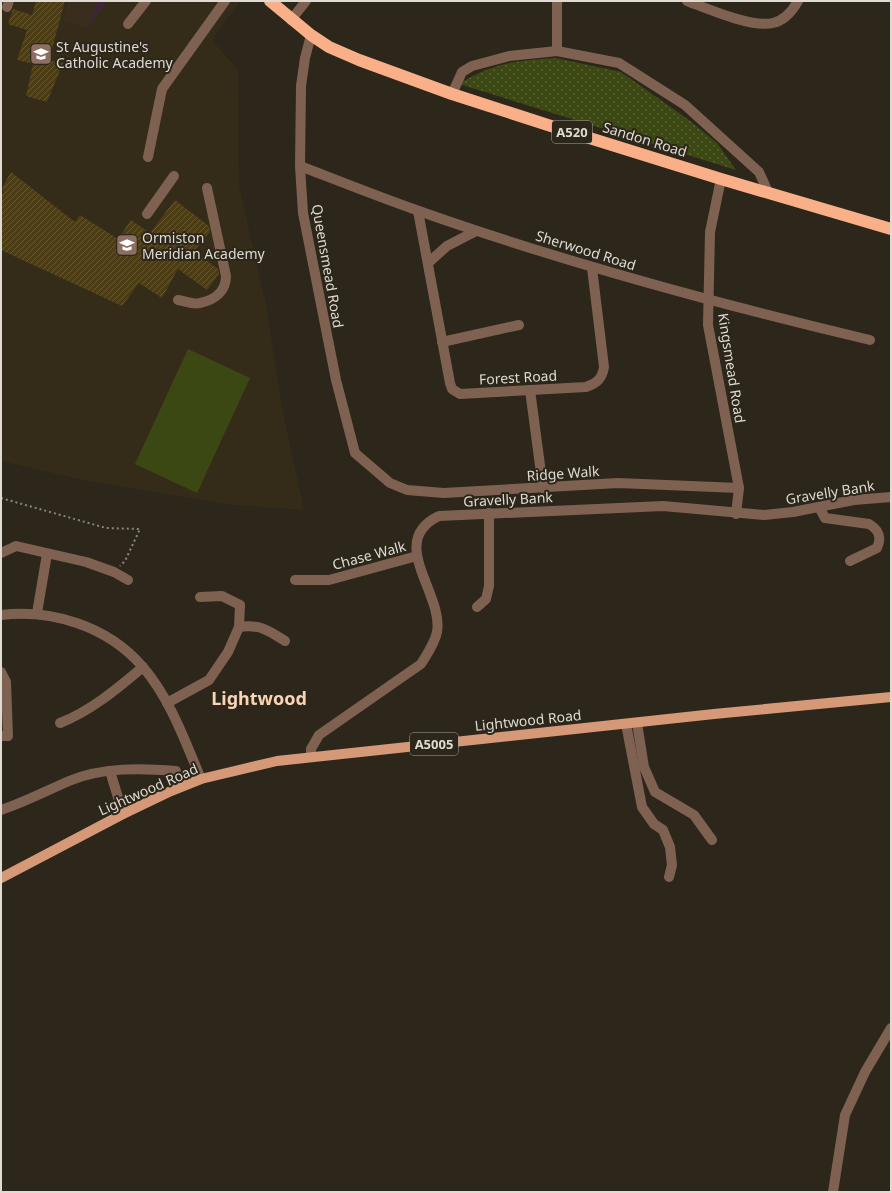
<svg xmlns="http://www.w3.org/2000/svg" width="892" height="1193" viewBox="0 0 892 1193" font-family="'Noto Sans',sans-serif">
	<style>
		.commercial { fill: #392d1e }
		.industrial { fill: #3a2933 }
		.built { fill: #342c18 }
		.grass { fill: #3c4813 }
		.park { fill: url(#park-dots) }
		.building { fill: url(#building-hatch) }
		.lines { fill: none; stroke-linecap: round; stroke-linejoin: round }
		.path { stroke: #8c877d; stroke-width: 2; stroke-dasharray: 2 3; stroke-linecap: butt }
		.minor { stroke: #7f6151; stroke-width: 10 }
		.major { stroke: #d69978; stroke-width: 10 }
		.highway { stroke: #f9af87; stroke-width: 12 }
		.labels { text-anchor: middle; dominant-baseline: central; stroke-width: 4; stroke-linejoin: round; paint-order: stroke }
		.shield { fill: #2c271a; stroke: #a9a59c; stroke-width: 1 }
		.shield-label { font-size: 13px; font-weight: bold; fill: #dfdbd3 }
		.poi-label { font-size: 14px; fill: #dfdbd3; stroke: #2c271a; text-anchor: start }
		.street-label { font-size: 14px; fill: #dfdbd3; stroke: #2c271a }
		.district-label { font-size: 18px; font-weight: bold; fill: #fbd4b5; stroke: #2c271a }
	</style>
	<defs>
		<pattern id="park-dots" width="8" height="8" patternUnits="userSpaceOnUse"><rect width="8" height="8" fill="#3c4813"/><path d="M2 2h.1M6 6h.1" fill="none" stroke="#586234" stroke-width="1.8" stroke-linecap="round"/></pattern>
		<pattern id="building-hatch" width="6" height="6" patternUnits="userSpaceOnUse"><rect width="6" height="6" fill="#4c3d14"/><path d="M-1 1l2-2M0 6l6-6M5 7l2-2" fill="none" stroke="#655835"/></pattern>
	</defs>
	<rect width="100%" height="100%" fill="#2c271a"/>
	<path class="commercial" d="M68 1H97L88 29 62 21Z"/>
	<path class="industrial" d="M97 1H108L88 29Z"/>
	<path class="built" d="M6 1H68L62 21 88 29 108 1H240L212 40 238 70 239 186 266 304 282 408 304 510 233 505 184 497 83 480 1 461V18Z"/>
	<path class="grass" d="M188 349 250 378 197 493 135 464Z"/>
	<path class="park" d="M556 58 621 72 689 120 717 143 736 170 459 84C494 62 516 61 556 58Z"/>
	<g class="building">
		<path d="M36 1H65L49 60 63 63 47 102 26 96 33 64 17 60 27 30 8 24 13 9 32 15Z"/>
		<path d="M11 172 75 222 80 215 118 239 131 220 150 233 175 200 209 226 210 232 194 251 218 269 219 274 207 290 178 269 162 298 139 283 122 306 1 250V196L4 192 2 188Z"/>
	</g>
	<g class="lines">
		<path class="path" d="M1 498 106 528 140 529 125 561 120 566"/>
		<g class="minor">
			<path d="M687 1C708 9 752 28 773 23 785 20 793 10 798 1"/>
			<path d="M7 7 9 1"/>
			<path d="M291 20 306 1"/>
			<path d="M128 24 146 1"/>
			<path d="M311 35 305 58 301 86 300 166 303 213 336 380 355 453 390 483 407 490 444 493 618 483 739 488"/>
			<path d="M557 51V1"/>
			<path d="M452 94 462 72 472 66 509 56 557 51 619 63 685 105 759 172 768 192"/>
			<path d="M148 157 162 89 225 1"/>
			<path d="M300 166C339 181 379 197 419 211 566 263 718 304 870 340"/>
			<path d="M721 179 710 232 708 325 739 488 736 514"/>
			<path d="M418 211 450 383 452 389 460 394 586 387C597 383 602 379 604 367L592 268"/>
			<path d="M147 214 174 176"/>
			<path d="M428 263 447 246 476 231"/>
			<path d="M178 300C185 301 194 305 200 303 215 300 226 291 226 276L207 188"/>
			<path d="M442 342 519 325"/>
			<path d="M530 390 543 488"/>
			<path d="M819 507 825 518 869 524C879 530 882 537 877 548L850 561"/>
			<path d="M1 553 16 546 86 562 114 572 128 580"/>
			<path d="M295 580H329L417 556"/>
			<path d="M477 607 486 599 489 586V513"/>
			<path d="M37 613 47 554"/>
			<path d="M1 615C52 609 107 626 142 666 170 698 185 741 201 779"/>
			<path d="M239 627C260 624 268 630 285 641"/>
			<path d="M1 672 6 682 8 736H1"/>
			<path d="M167 703 209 680 228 652 239 627 240 605 222 596 200 597"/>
			<path d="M60 723C91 711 118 688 143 667"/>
			<path d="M637 723 644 767 655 792 694 815 712 840"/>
			<path d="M626 724 642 807 654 824 663 830 670 847 672 865 669 877"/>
			<path d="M311 756V749L319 735 421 664C427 654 435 643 437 632 444 594 386 541 439 516L663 506 764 515 793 512 854 500 891 497"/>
			<path d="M110 771 123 814"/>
			<path d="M1 810C25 802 46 791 69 781 102 767 142 768 176 771"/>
			<path d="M833 1192 845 1115 865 1072 891 1028"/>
		</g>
		<path class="major" d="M1 878 123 814 171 791 201 779 277 761 714 714 891 697"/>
		<path class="highway" d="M270 1 311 35 329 47 359 60 452 94 551 126 721 179 891 229"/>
	</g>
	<defs>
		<g id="school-square" transform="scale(1.15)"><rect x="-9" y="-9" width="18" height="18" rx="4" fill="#8d6e63" stroke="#2c271a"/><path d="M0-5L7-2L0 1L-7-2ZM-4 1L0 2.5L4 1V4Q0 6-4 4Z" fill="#fff"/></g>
	</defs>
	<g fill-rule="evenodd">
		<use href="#school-square" x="41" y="54"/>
		<use href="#school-square" x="127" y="245"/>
	</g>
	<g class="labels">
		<g class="shield">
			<rect x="552" y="121" width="40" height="22" rx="3"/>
			<rect x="410" y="733" width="48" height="22" rx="3"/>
		</g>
		<g class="shield-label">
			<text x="572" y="132">A520</text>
			<text x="434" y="744">A5005</text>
		</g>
		<g class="poi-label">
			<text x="56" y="46">St Augustine's<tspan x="56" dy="16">Catholic Academy</tspan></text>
			<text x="142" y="237">Ormiston<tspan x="142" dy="16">Meridian Academy</tspan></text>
		</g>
		<g class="street-label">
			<text transform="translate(645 139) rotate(17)">Sandon Road</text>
			<text transform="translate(586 250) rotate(17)">Sherwood Road</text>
			<text transform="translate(328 266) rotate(80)">Queensmead Road</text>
			<text transform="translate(732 368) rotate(81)">Kingsmead Road</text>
			<text transform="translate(518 377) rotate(-3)">Forest Road</text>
			<text transform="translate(563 473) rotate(-4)">Ridge Walk</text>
			<text transform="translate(830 492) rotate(-9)">Gravelly Bank</text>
			<text transform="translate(508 499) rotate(-3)">Gravelly Bank</text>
			<text transform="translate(369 555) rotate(-15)">Chase Walk</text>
			<text transform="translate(528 720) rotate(-6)">Lightwood Road</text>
			<text transform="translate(148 789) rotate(-24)">Lightwood Road</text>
		</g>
		<g class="district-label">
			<text x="259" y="698">Lightwood</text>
		</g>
	</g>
	<rect width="892" height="1193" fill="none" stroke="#dfdbd3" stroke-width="4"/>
</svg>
